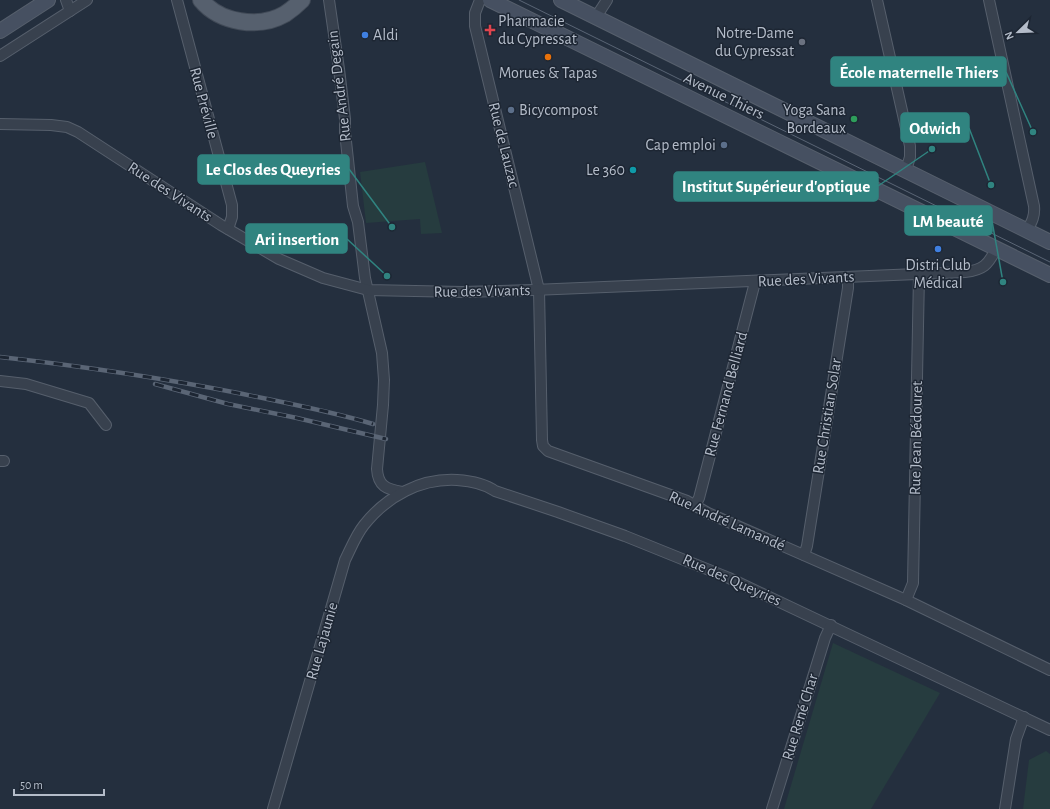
<svg xmlns="http://www.w3.org/2000/svg" width="1050" height="809" viewBox="0 0 1050 809" font-family="'Alegreya Sans',sans-serif">
	<style>
		.green { fill: #263c3f }
		.lines { fill: none; stroke-linecap: round; stroke-linejoin: round }
		.street-casing { stroke: #565f6c; stroke-width: 12 }
		.secondary-casing { stroke: #565f6c; stroke-width: 16 }
		.primary-casing { stroke: #414a57; stroke-width: 18 }
		.street { stroke: #38414e; stroke-width: 10 }
		.secondary { stroke: #465061; stroke-width: 14 }
		.primary { stroke: #56606e; stroke-width: 16 }
		.tram { stroke: #5a6575; stroke-width: 1 }
		.rail-casing { stroke: #5a6575; stroke-width: 4.5 }
		.rail { stroke: #1d2633; stroke-width: 3; stroke-dasharray: 9; stroke-linecap: butt }
		.health-dot { fill: #e0444e; stroke: #1d2633; stroke-width: 1.5 }
		.shop-dot { fill: #3f7fe0; stroke: #1d2633; stroke-width: 1.5 }
		.worship-dot { fill: #6b7280; stroke: #1d2633; stroke-width: 1.5 }
		.food-dot { fill: #e8710a; stroke: #1d2633; stroke-width: 1.5 }
		.service-dot { fill: #5c6f8a; stroke: #1d2633; stroke-width: 1.5 }
		.leisure-dot { fill: #2e9e5b; stroke: #1d2633; stroke-width: 1.5 }
		.culture-dot { fill: #0f9aa8; stroke: #1d2633; stroke-width: 1.5 }
		.labels { text-anchor: middle; dominant-baseline: central; stroke-width: 3; stroke-linejoin: round; paint-order: stroke }
		.poi-label { font-size: 16px; fill: #b4bcc9; stroke: #1d2633; text-anchor: end }
		.street-label { font-size: 16px; fill: #b4bcc9; stroke: #1d2633 }
		.leader { fill: none; stroke: #308480; stroke-width: 1.5 }
		.callout-dot { fill: #308480; stroke: #1d2633; stroke-width: 1.5 }
		.callout { fill: #308480; stroke: #308480; stroke-width: 1.5 }
		.callout-label { font-size: 17px; text-anchor: middle; font-weight: bold; fill: #fff }
	</style>
	<rect width="100%" height="100%" fill="#242f3e"/>
	<g class="green">
		<path d="M425 162 442 233 421 234 420 219 366 223 360 172Z"/>
		<path d="M833 643 940 693 871 809H784Z"/>
		<path d="M1046 751 1050 754V809H1023L1029 760Z"/>
	</g>
	<g class="lines">
		<g class="street-casing">
			<g id="street">
				<path d="M66 0 70 11"/>
				<path d="M177 0 232 205V217L228 229"/>
				<path d="M329 0 339 69 345 119V132L353 206 358 222 365 278 382 353 384 380 383 405 377 469C378 486 386 489 402 492"/>
				<path d="M480 0 475 13V26L539 290 542 440 543 446 548 451 687 501 708 513 906 600 1050 670"/>
				<path d="M877 0 910 146V157L906 170"/>
				<path d="M989 0 1034 206C1035 216 1032 222 1027 230"/>
				<path d="M596 17 607 0"/>
				<path d="M0 56 87 0"/>
				<path d="M0 124 51 125 67 127 78 132 221 225 279 259 323 278 368 290 462 292 533 290 965 272C983 270 988 265 996 249"/>
				<path d="M0 381 26 384 89 403 106 425"/>
				<path d="M0 461H4"/>
				<path d="M695 505 699 498 754 286V281"/>
				<path d="M804 555 807 546 848 288V277"/>
				<path d="M906 600 913 583 919 275"/>
				<path d="M273 809 345 560C351 548 356 535 364 525 387 496 421 478 457 480 471 481 484 483 495 491L558 512 625 536 729 578 1050 730"/>
				<path d="M772 809 825 638 831 625"/>
				<path d="M1005 809 1016 739 1024 717"/>
			</g>
		</g>
		<g class="secondary-casing">
			<g id="secondary">
				<path d="M490 0 1050 275"/>
				<path d="M561 0 1050 242"/>
				<path d="M0 31 48 0"/>
			</g>
		</g>
		<g class="primary-casing">
			<path id="primary" d="M201 0C220 23 259 29 285 14 291 10 297 5 302 0"/>
		</g>
		<use href="#street" class="street"/>
		<use href="#secondary" class="secondary"/>
		<use href="#primary" class="primary"/>
		<path class="tram" d="M519 0 1050 262"/>
		<g class="rail-casing">
			<g id="rail">
				<path d="M0 357C81 366 162 378 243 394 286 403 330 411 373 424"/>
				<path d="M155 384 228 404 297 418 386 439"/>
			</g>
		</g>
		<use href="#rail" class="rail"/>
	</g>
	<path class="health-dot" d="M488 24h4v4h4v4h-4v4h-4v-4h-4v-4h4z"/>
	<g class="shop-dot">
		<circle cx="365" cy="35" r="4"/>
		<circle cx="938" cy="249" r="4"/>
	</g>
	<circle class="worship-dot" cx="802" cy="42" r="4"/>
	<circle class="food-dot" cx="548" cy="57" r="4"/>
	<g class="service-dot">
		<circle cx="511" cy="110" r="4"/>
		<circle cx="724" cy="145" r="4"/>
	</g>
	<circle class="leisure-dot" cx="854" cy="119" r="4"/>
	<circle class="culture-dot" cx="633" cy="170" r="4"/>
	<g class="labels">
		<g class="poi-label">
			<text x="498" y="21" text-anchor="start">Pharmacie<tspan x="498" dy="18">du Cypressat</tspan></text>
			<text x="794" y="33">Notre-Dame<tspan x="794" dy="18">du Cypressat</tspan></text>
			<text x="373" y="35" text-anchor="start">Aldi</text>
			<text x="548" y="73" text-anchor="middle">Morues &amp; Tapas</text>
			<text x="519" y="110" text-anchor="start">Bicycompost</text>
			<text x="846" y="110">Yoga Sana<tspan x="846" dy="18">Bordeaux</tspan></text>
			<text x="716" y="145">Cap emploi</text>
			<text x="625" y="170">Le 360</text>
			<text x="938" y="265" text-anchor="middle">Distri Club<tspan x="938" dy="18">Médical</tspan></text>
		</g>
		<g class="street-label">
			<text transform="translate(339 86) rotate(-97)">Rue André Degain</text>
			<text transform="translate(724 96) rotate(26)">Avenue Thiers</text>
			<text transform="translate(204 103) rotate(75)">Rue Préville</text>
			<text transform="translate(504 145) rotate(76)">Rue de Lauzac</text>
			<text transform="translate(170 192) rotate(33)">Rue des Vivants</text>
			<text transform="translate(806 279) rotate(-3)">Rue des Vivants</text>
			<text transform="translate(482 291) rotate(-1)">Rue des Vivants</text>
			<text transform="translate(726 394) rotate(-75)">Rue Fernand Belliard</text>
			<text transform="translate(827 416) rotate(-81)">Rue Christian Solar</text>
			<text transform="translate(916 438) rotate(-89)">Rue Jean Bédouret</text>
			<text transform="translate(727 521) rotate(24)">Rue André Lamandé</text>
			<text transform="translate(732 580) rotate(24)">Rue des Queyries</text>
			<text transform="translate(322 641) rotate(-74)">Rue Lajaunie</text>
			<text transform="translate(800 717) rotate(-73)">Rue René Char</text>
		</g>
	</g>
	<path class="leader" d="M1033 132L1006 72M991 185L969 128M392 227L349 169M932 149L878 186M1003 282L992 221M387 276L347 239"/>
	<g class="callout-dot">
		<circle cx="1033" cy="132" r="4"/>
		<circle cx="991" cy="185" r="4"/>
		<circle cx="392" cy="227" r="4"/>
		<circle cx="932" cy="149" r="4"/>
		<circle cx="1003" cy="282" r="4"/>
		<circle cx="387" cy="276" r="4"/>
	</g>
	<g class="callout">
		<rect x="831" y="57" width="175" height="29" rx="4"/>
		<rect x="901" y="113" width="68" height="29" rx="4"/>
		<rect x="198" y="155" width="151" height="29" rx="4"/>
		<rect x="674" y="172" width="204" height="29" rx="4"/>
		<rect x="905" y="206" width="87" height="29" rx="4"/>
		<rect x="246" y="224" width="101" height="29" rx="4"/>
	</g>
	<g class="callout-label">
		<text x="919" y="78">École maternelle Thiers</text>
		<text x="935" y="134">Odwich</text>
		<text x="273" y="175">Le Clos des Queyries</text>
		<text x="776" y="192">Institut Supérieur d'optique</text>
		<text x="948" y="227">LM beauté</text>
		<text x="297" y="245">Ari insertion</text>
	</g>
	<g transform="translate(1018 32) rotate(247)" stroke="#1d2633" stroke-width="3" paint-order="stroke">
	<path d="M0-3L7 15L0 10L-7 15Z" fill="#b4bcc9"/>
	<text y="-6" font-size="11" font-weight="bold" text-anchor="middle" fill="#b4bcc9">N</text>
	</g>
	<path d="M14 789v6h90v-6" fill="none" stroke="#b4bcc9" stroke-width="2"/>
	<text x="20" y="789" font-size="12" fill="#b4bcc9" stroke="#1d2633" stroke-width="3" paint-order="stroke">50 m</text>
</svg>
